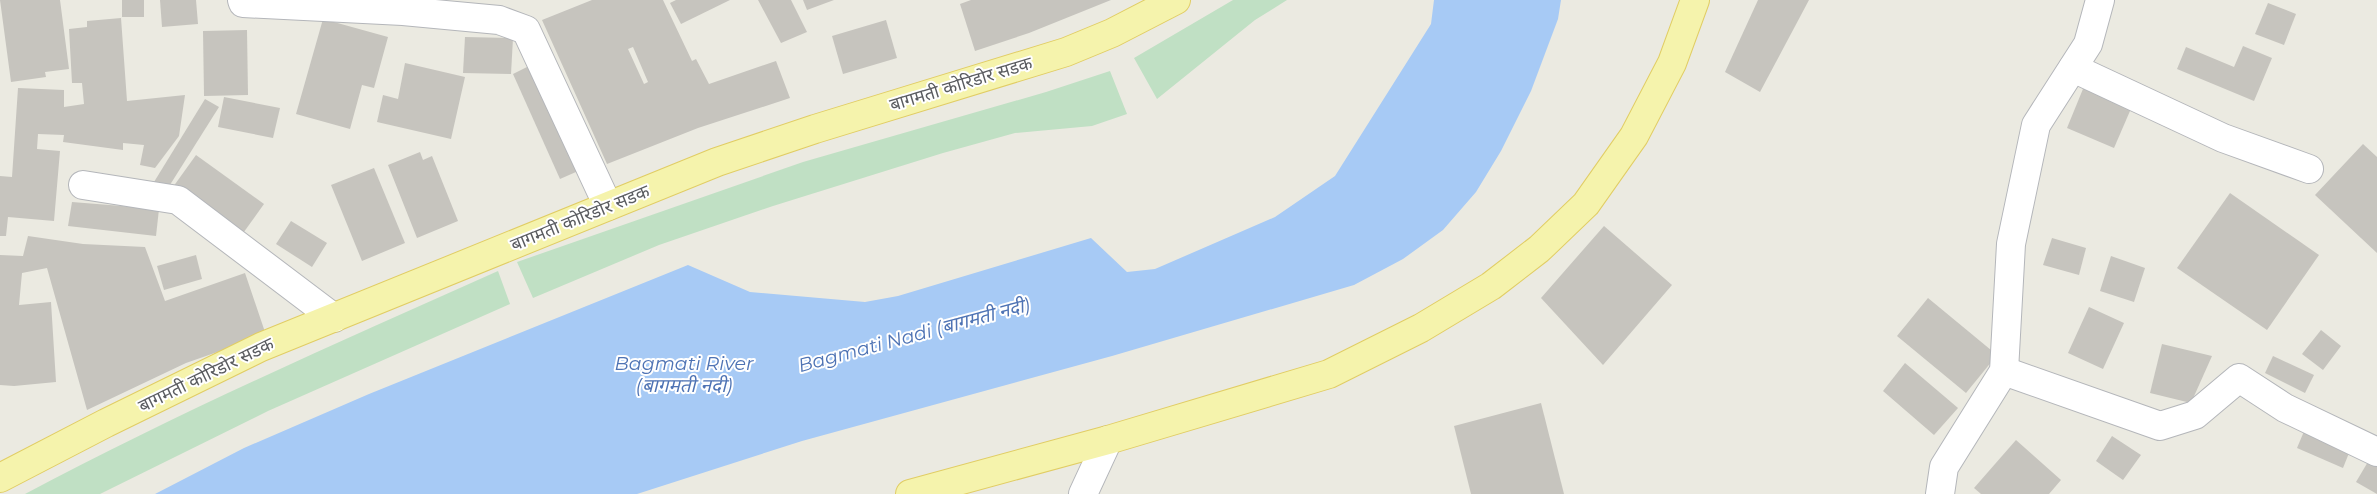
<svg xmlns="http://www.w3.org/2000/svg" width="2377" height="494" viewBox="0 0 2377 494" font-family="Montserrat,'Noto Sans Devanagari',sans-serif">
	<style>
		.green { fill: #c0e0c4 }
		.water { fill: #a7caf5 }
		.building { fill: #c6c4be; fill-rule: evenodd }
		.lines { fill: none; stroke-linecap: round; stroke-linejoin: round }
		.minor-casing { stroke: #b4b6ba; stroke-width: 30 }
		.major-casing { stroke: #e1cd64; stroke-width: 30 }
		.minor { stroke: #fff; stroke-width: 28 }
		.major { stroke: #f5f3ac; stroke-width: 28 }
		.labels { text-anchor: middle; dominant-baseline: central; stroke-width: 4; stroke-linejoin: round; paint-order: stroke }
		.street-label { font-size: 18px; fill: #5a5c60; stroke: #fff }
		.water-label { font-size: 19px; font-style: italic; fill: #4e73b4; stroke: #fff }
	</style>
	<rect width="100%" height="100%" fill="#ebeae1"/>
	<g class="green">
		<path d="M1233 0H1287L1255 20 1157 99 1134 58Z"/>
		<path d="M1110 71 1127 114 1092 126 1015 133 943 153 773 206 659 245 533 298 517 262 803 162 1046 92Z"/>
		<path d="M498 271 510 304 268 411 100 494H25C179 412 339 342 498 271Z"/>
	</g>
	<path class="water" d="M1434 0H1561L1558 19 1531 91 1501 151 1476 192 1443 230 1403 259 1354 285 1112 356 802 441 637 494H155L244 448 369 394 688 265 750 292 865 302 898 296 1091 238 1127 272 1155 269 1275 217 1335 176 1431 24Z"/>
	<g class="building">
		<path d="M0 0H60L69 69 45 72 46 77 11 82Z"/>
		<rect x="122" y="0" width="22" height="17"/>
		<path d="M160 0H196L198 24 162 27Z"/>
		<path d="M592 0H663L692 61 696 59 709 84 776 61 790 98 698 128 607 164 542 20ZM633 47 648 82 644 84 628 49Z"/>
		<path d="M676 0H730L681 24 670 3Z"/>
		<path d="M758 0H791L807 32 781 43Z"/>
		<path d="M803 0H834L807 10Z"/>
		<path d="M971 0H1111L1029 33 975 51 960 4Z"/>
		<path d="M1758 0H1809L1760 92 1725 72Z"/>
		<path d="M2268 3 2296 14 2284 45 2255 34Z"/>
		<path d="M121 18 127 101 185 95 179 136 155 168 140 165 144 145 123 143V150L63 142 64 135 38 134 37 149 60 151 54 221 8 217 6 236H0V176L12 177 18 88 64 90V107L84 104 82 83H72L69 29 87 27V21Z"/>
		<path d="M323 19 388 37 374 88 362 85 350 129 296 114Z"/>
		<path d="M886 20 897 58 843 74 832 36Z"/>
		<path d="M247 30 248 95 204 96 203 31Z"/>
		<path d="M465 37 513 38 511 74 463 73Z"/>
		<path d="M2243 46 2272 58 2254 101 2177 69 2186 47 2234 67Z"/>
		<path d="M537 62 585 168 560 179 513 74Z"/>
		<path d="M405 63 465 77 451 139 377 122 383 95 398 99Z"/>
		<path d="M2085 84 2133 104 2114 148 2067 128Z"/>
		<path d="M224 97 280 108 273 138 218 127Z"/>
		<path d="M205 99 219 107 168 188 154 182Z"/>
		<path d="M2363 144 2377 157V253L2315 195Z"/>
		<path d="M420 152 423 160 432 156 458 221 417 238 388 165Z"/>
		<path d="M196 155 264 204 241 236 173 187Z"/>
		<path d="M374 168 405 243 362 261 331 185Z"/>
		<path d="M2230 193 2319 255 2267 330 2177 268Z"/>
		<path d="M72 202 159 209 156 236 68 226Z"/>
		<path d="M291 221 327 243 312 267 276 244Z"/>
		<path d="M1604 226 1672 285 1603 365 1541 298Z"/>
		<path d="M28 236 83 244 145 247 165 301 245 273 266 335 186 363 87 410 47 268 22 273 19 305 51 302 56 382 14 386 0 385V255L23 256Z"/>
		<path d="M2052 238 2086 248 2079 275 2043 265Z"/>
		<path d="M196 255 202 279 164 290 157 266Z"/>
		<path d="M2111 256 2145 268 2134 302 2100 291Z"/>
		<path d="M1928 298 1997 355 1966 393 1897 336Z"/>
		<path d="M2089 307 2124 323 2103 369 2068 353Z"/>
		<path d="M2321 330 2341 346 2323 370 2302 354Z"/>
		<path d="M2162 344 2212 356 2191 403 2150 393Z"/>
		<path d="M2273 356 2314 375 2305 393 2265 373Z"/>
		<path d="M1905 363 1958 408 1934 435 1883 391Z"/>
		<path d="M1541 403 1564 494H1471L1454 426Z"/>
		<path d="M2305 429 2351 448 2343 468 2297 448Z"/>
		<path d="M2112 436 2141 455 2123 480 2096 461Z"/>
		<path d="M2016 440 2061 480 2049 494H1981L1974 488Z"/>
		<path d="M2372 455 2377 458V494L2356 482Z"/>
	</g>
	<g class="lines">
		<g class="minor-casing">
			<g id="minor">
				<path d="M242 0 243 3 403 11 499 20 526 30 608 206"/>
				<path d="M2073 68 2223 138 2309 169"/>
				<path d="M83 185 178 200 334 318"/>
				<path d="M2004 371 2160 426 2195 415 2239 378 2285 408 2377 452"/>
				<path d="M1083 494 1108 440"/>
				<path d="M1940 494 1944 467 2004 371 2011 244 2036 125 2088 44 2100 0"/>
			</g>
		</g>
		<g class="major-casing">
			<g id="major">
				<path d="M0 478 106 423 261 347 717 162 815 129 1066 52 1112 33 1176 0"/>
				<path d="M910 494 1108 440 1329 374 1421 328 1491 286 1539 249 1586 204 1634 136 1672 63 1695 0"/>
			</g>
		</g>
		<use href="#minor" class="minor"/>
		<use href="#major" class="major"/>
	</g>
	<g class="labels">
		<g class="street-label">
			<text transform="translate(961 84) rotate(-17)">बागमती कोरिडोर सडक</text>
			<text transform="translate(580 218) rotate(-22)">बागमती कोरिडोर सडक</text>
			<text transform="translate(206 375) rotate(-26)">बागमती कोरिडोर सडक</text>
		</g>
		<g class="water-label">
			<text transform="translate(914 335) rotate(-15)">Bagmati Nadi (बागमती नदी)</text>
			<text x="684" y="363">Bagmati River<tspan x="684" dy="22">(बागमती नदी)</tspan></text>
		</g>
	</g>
</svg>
